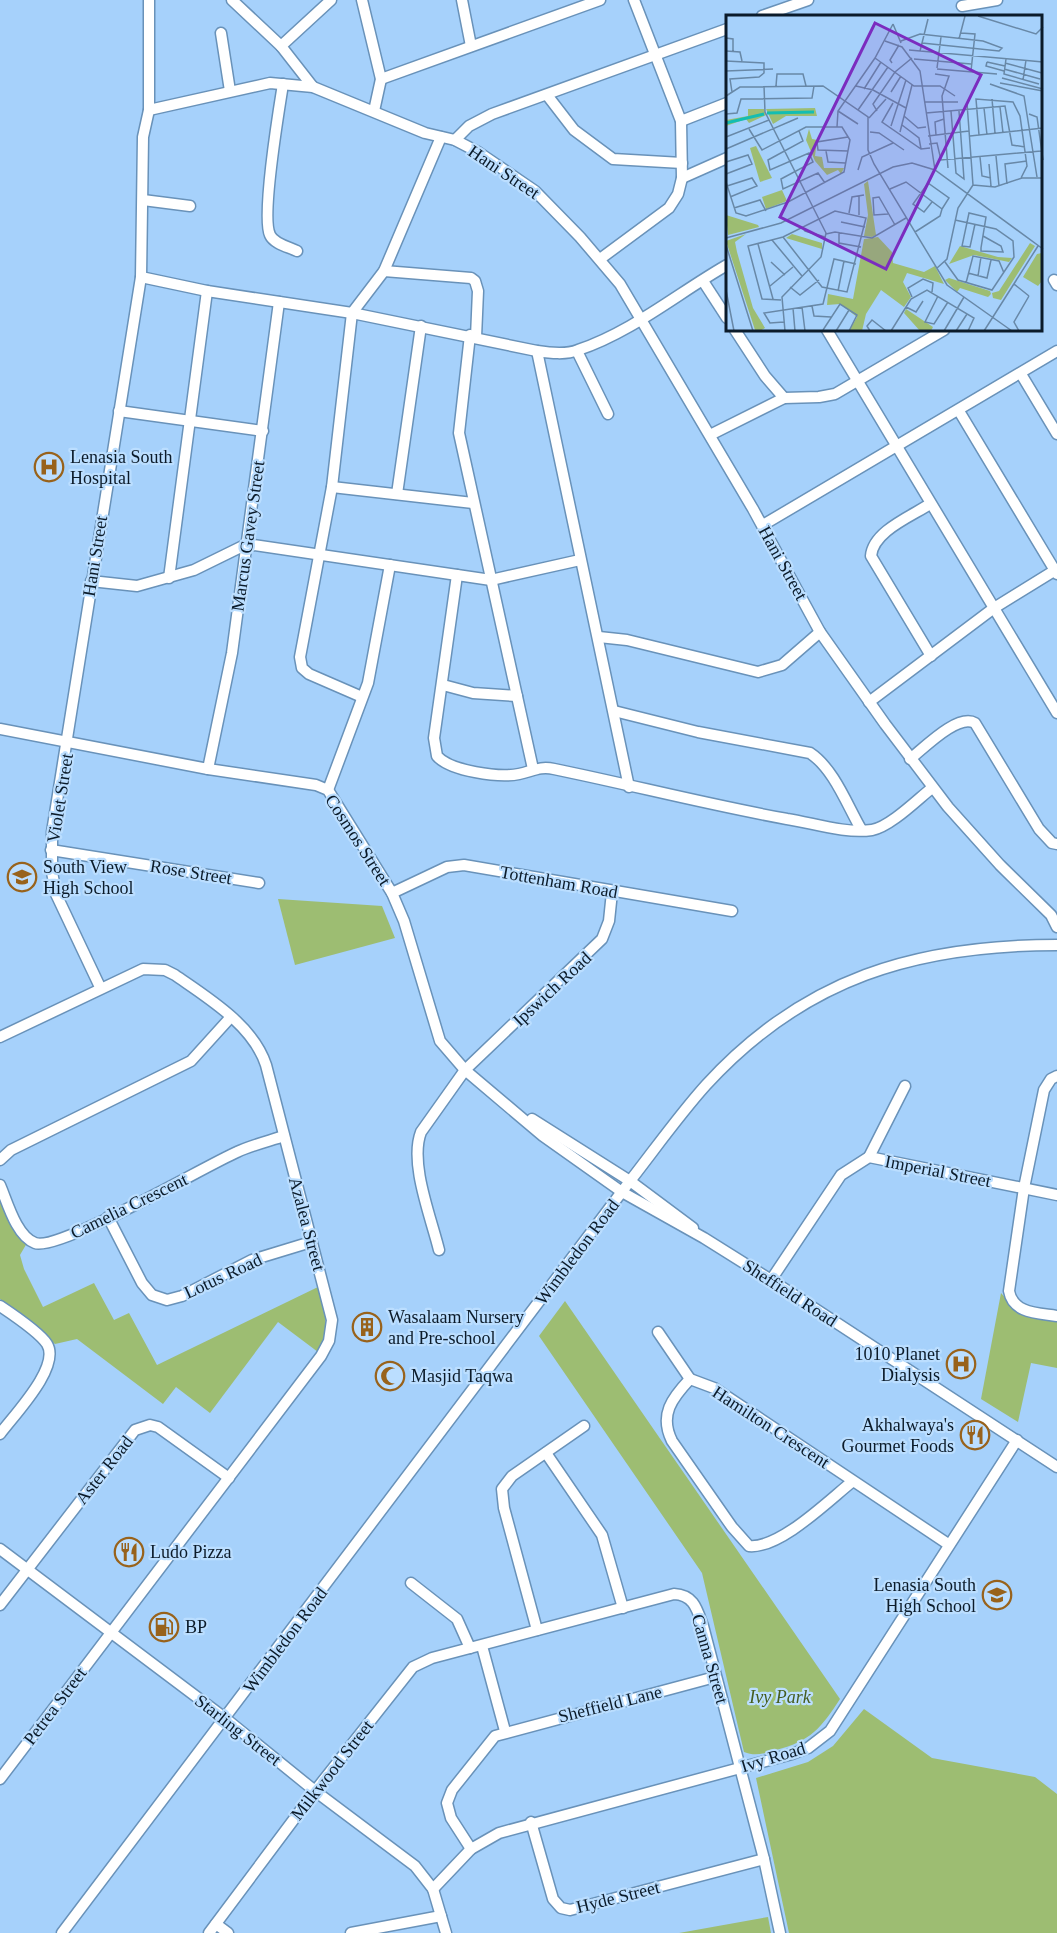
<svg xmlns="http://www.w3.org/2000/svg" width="1057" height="1933" viewBox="0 0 1057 1933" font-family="Georgia,serif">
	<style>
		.green { fill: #9dbd72 }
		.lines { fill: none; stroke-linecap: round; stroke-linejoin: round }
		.minor-casing { stroke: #6992b9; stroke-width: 13 }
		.minor { stroke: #fff; stroke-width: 10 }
		.labels { text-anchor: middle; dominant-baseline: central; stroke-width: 4.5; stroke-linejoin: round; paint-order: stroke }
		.street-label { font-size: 18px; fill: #0b1b2a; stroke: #bbdeff }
		.poi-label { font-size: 18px; fill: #0b1b2a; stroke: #bbdeff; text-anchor: start }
		.park-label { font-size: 18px; font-style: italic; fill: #465d20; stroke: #bbdeff }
		.inset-river { fill: none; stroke: #14bdb2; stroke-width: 3 }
		.inset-road { fill: none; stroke: #6888a7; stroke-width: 1.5 }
		.view { fill: #7b2cbf; fill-opacity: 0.15; stroke: #7b2cbf; stroke-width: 3 }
		.inset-edge { fill: none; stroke: #0b1b2a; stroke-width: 3 }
	</style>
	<rect width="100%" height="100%" fill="#a6d1fb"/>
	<g class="green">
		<path d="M278 899 382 906 395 938 295 965Z"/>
		<path d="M0 1193 27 1243 20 1255 24 1269 43 1307 94 1283 114 1320 129 1313 157 1365 318 1287C326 1312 330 1328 318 1352L278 1322 210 1413 176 1387 163 1404 77 1339 55 1344 0 1299Z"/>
		<path d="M1001 1293 1017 1311 1057 1321V1368L1031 1363 1018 1422 981 1399Z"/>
		<path d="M565 1301 840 1699C821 1728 811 1741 776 1750 764 1753 756 1757 744 1752L702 1573 539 1336Z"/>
		<path d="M864 1709 932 1758 1035 1777 1057 1794V1933H789L756 1778 808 1762 833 1746Z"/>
		<path d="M768 1917 771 1933H679Z"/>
	</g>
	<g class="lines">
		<g class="minor-casing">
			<g id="minor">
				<path d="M232 0 281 46 313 87"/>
				<path d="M362 0 381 79 374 111"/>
				<path d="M462 0 471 46"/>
				<path d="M962 6 997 0"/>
				<path d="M762 16 808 0"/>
				<path d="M221 33 230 91"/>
				<path d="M281 46 331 0"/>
				<path d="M381 79 600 0"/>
				<path d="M283 84C279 109 261 217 270 235 274 244 289 247 297 251"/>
				<path d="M547 95 574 130 613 159 682 163"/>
				<path d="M149 110 270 83 313 87 425 133 455 140 478 152 535 191 580 237 620 284 753 509 820 632 885 724 948 807 1000 865 1051 915 1057 927"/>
				<path d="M681 121 727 103"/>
				<path d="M455 140 469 126 492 114 727 29"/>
				<path d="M682 178 727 158"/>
				<path d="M143 200 190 206"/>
				<path d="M600 259 669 208 678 194 682 178 681 121 634 0"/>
				<path d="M384 271 471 278 475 281 478 291 476 337"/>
				<path d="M141 277 207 291 352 313 537 351C550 353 566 355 578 350 632 332 678 293 727 265"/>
				<path d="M1054 280 1057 285"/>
				<path d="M703 281 727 318"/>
				<path d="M735 330 765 376 784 398"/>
				<path d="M827 330 1057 713"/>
				<path d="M470 335 459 433 533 769"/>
				<path d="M537 351 629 787"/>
				<path d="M577 351 608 414"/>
				<path d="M1021 374 1057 434"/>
				<path d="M119 411 263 431"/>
				<path d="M959 411 1057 574"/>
				<path d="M710 435 784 398 819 397 835 394 944 330"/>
				<path d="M332 487 473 503"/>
				<path d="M397 494 421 326"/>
				<path d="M930 504C912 516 873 531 871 556L931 656"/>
				<path d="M763 525 1057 351"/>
				<path d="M457 575 434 738 437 756C450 771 499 778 519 774 533 771 540 766 554 769 632 785 709 805 787 819 813 823 845 834 872 830 890 827 918 799 932 788"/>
				<path d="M169 578 207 291"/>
				<path d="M91 581 137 586 194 570 247 544 491 580 580 560"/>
				<path d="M599 637 627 640 758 672 782 665 820 632"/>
				<path d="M443 685 473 693 517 696"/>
				<path d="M362 697 309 674 302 668 300 657 332 487 352 313 384 271 441 137"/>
				<path d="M869 702 994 608 1057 569"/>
				<path d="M614 711 698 732 810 753C834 769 847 805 861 829"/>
				<path d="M0 729 208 769 316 785 328 790 392 893 404 921 440 1041 465 1070 543 1136 622 1192 704 1238 771 1280 1057 1467"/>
				<path d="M910 759C924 748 958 713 975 723L1039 829 1052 843 1057 844"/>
				<path d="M208 769 232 653 279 302"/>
				<path d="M328 790 368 683 390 565"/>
				<path d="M51 850 259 883"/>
				<path d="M392 893 447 867 464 865 732 911"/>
				<path d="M100 987 56 894 52 872V832L141 277 143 137 149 110V0"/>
				<path d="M0 1037 143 969 165 970 175 975C208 998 253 1025 266 1065L332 1320 329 1341 321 1356 0 1779"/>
				<path d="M1057 1076 1051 1079 1044 1090 1024 1188 1009 1291C1013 1314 1039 1313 1057 1316"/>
				<path d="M532 1119 630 1181 693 1228"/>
				<path d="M869 1157 905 1086"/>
				<path d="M0 1160 11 1150 191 1061 230 1018"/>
				<path d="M0 1185C7 1201 16 1236 35 1243 58 1252 205 1166 237 1152 252 1145 269 1141 284 1136"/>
				<path d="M108 1217 142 1283 152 1295 167 1300 182 1296 252 1260 311 1242"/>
				<path d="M439 1250C431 1217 409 1163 421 1132L465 1070 602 939 609 921 612 892"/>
				<path d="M771 1280 841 1175 869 1157 1057 1195"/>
				<path d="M0 1306C12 1314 39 1332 47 1344 61 1367 14 1415 0 1434"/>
				<path d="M658 1332 690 1379"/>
				<path d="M546 1453 602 1535 623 1608"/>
				<path d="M853 1481C829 1500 780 1549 749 1546L732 1527 672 1441C659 1415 672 1398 690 1379L714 1388 948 1544"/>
				<path d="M0 1549 226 1719 315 1791 415 1866 433 1889 446 1933"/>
				<path d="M411 1583 457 1619 470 1648"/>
				<path d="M0 1605 135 1430 150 1425 158 1427 229 1478"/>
				<path d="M537 1630 504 1508 502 1489 512 1476 584 1426"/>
				<path d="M482 1646 505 1731"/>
				<path d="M531 1822 553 1899 561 1908 570 1910 764 1859"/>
				<path d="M471 1849 451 1818 447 1803 452 1790 495 1736 715 1677"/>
				<path d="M433 1889 471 1849 499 1833 792 1754 808 1748 830 1731 1017 1440"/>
				<path d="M216 1924 228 1933"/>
				<path d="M62 1933 630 1181C655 1149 679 1115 706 1085 804 978 916 945 1057 945"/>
				<path d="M209 1933 315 1791 413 1667 432 1658 674 1594C694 1595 697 1609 703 1626L764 1859 780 1933"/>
				<path d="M351 1933 441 1916"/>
			</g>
		</g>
		<use href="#minor" class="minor"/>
	</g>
	<defs>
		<g id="hospital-ring" transform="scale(1.5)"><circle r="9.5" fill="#bbdeff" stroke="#98621b" stroke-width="1.5"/><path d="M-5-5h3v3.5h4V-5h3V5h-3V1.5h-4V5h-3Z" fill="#98621b"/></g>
		<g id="school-ring" transform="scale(1.5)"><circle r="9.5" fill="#bbdeff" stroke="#98621b" stroke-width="1.5"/><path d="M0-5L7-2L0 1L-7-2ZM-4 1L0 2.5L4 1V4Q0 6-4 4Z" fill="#98621b"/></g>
		<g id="building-ring" transform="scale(1.5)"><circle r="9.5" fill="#bbdeff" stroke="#98621b" stroke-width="1.5"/><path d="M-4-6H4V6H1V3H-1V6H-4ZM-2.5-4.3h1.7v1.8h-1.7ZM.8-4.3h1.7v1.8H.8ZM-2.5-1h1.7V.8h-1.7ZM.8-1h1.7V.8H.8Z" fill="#98621b"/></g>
		<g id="mosque-ring" transform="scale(1.5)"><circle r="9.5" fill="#bbdeff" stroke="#98621b" stroke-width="1.5"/><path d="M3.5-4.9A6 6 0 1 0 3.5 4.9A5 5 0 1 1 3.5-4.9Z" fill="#98621b"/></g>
		<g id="restaurant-ring" transform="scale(1.5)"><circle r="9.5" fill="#bbdeff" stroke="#98621b" stroke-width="1.5"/><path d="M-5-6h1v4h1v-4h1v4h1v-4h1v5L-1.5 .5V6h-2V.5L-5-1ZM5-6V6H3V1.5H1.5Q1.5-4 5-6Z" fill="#98621b"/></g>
		<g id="fuel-ring" transform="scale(1.5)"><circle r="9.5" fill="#bbdeff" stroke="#98621b" stroke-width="1.5"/><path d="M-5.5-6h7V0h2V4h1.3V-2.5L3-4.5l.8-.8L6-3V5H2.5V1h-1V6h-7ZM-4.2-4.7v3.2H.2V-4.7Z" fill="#98621b"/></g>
	</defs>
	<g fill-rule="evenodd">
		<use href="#hospital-ring" x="49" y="467"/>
		<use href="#school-ring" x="22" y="877"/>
		<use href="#building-ring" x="367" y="1327"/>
		<use href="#hospital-ring" x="961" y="1364"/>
		<use href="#mosque-ring" x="390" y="1376"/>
		<use href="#restaurant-ring" x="975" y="1435"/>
		<use href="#restaurant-ring" x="129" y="1552"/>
		<use href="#school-ring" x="997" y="1595"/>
		<use href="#fuel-ring" x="164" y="1627"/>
	</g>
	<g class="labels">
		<g class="street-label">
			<text transform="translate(504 172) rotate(34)">Hani Street</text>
			<text transform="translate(248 536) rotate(-82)">Marcus Gavey Street</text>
			<text transform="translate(95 556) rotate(-81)">Hani Street</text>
			<text transform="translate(783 563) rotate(61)">Hani Street</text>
			<text transform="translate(60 798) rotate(-81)">Violet Street</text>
			<text transform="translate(358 840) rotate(57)">Cosmos Street</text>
			<text transform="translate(191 872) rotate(9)">Rose Street</text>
			<text transform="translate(559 882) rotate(10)">Tottenham Road</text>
			<text transform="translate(552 989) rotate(-43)">Ipswich Road</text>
			<text transform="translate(938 1171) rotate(11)">Imperial Street</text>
			<text transform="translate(129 1206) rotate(-26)">Camelia Crescent</text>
			<text transform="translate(307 1224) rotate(75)">Azalea Street</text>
			<text transform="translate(577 1252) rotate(-53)">Wimbledon Road</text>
			<text transform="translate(223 1276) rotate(-25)">Lotus Road</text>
			<text transform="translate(790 1293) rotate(33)">Sheffield Road</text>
			<text transform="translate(771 1427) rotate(33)">Hamilton Crescent</text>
			<text transform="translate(104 1470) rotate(-52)">Aster Road</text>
			<text transform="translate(285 1640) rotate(-53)">Wimbledon Road</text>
			<text transform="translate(710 1659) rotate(74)">Canna Street</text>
			<text transform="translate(610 1704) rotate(-14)">Sheffield Lane</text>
			<text transform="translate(55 1706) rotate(-53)">Petrea Street</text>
			<text transform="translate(238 1730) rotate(38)">Starling Street</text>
			<text transform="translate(773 1757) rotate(-17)">Ivy Road</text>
			<text transform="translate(332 1770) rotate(-52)">Milkwood Street</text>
			<text transform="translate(618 1897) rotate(-14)">Hyde Street</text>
		</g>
		<g class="poi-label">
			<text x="70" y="457">Lenasia South<tspan x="70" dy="21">Hospital</tspan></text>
			<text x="43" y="867">South View<tspan x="43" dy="21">High School</tspan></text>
			<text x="388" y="1317">Wasalaam Nursery<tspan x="388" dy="21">and Pre-school</tspan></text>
			<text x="940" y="1354" text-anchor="end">1010 Planet<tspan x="940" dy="21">Dialysis</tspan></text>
			<text x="411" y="1376">Masjid Taqwa</text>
			<text x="954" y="1425" text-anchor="end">Akhalwaya's<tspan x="954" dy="21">Gourmet Foods</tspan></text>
			<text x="150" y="1552">Ludo Pizza</text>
			<text x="976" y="1585" text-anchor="end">Lenasia South<tspan x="976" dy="21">High School</tspan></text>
			<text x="185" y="1627">BP</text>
		</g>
		<g class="park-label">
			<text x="780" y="1697">Ivy Park</text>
		</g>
	</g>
	<g transform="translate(726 15)">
		<rect width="316" height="316" fill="#a6d1fb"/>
		<path d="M89 93 91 101H60L47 109 40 94ZM22 94H38L40 100 23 108 20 104 0 111V105L22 101ZM83 114 86 124 91 125 89 141 96 142 98 153H118L115 159 112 155 101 160 89 146 80 125ZM30 131 46 163 34 167 24 133ZM142 166 150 220 146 222 138 221 142 200 138 169ZM56 175 61 186 40 194 36 182ZM0 200 32 210 33 212 2 220ZM20 219 9 227 11 237 27 293 39 313 34 316 29 315 0 226ZM66 219 96 228V234L60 223ZM152 222 166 237 167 248 198 257 209 251 218 269 181 258 177 267 185 282 178 292 155 275 140 299 136 316H123L131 302 114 289 101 290 102 279 127 284 138 224ZM304 228 309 231 275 285 267 283 266 278 273 276ZM234 231 272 242 286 243 283 247 248 240 223 249ZM316 238V266L312 271 297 262 311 239ZM223 263 264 276 265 279 262 282 234 273 231 277 219 265ZM180 294 207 312 205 316H194L178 298Z" fill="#9dbd72"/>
		<path class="inset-river" d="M41 98 88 97M0 108 38 99"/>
		<path class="inset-road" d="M252 1 310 19 317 12M167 9 175 28M235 18 249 19 245 56M0 23 7 24V36M233 24 239 1M159 26 176 32 194 56 209 155M175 26 194 19 257 26 276 33 273 36 196 28M183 35 317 47M0 36 14 37 16 46M194 36 202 4M149 43 188 71H214L229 81M188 44 245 49M280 44 278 59 313 69M0 46 38 48V58L33 62 4 64 6 77M261 47 260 51 278 56M261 47 279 51M166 48 164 45 173 30M279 48 316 58M211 53 215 22M211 54 271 59M278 54 314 64M0 56 47 54M209 59 223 61 216 81 222 153M276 63 317 74M297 65 300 45M274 68 317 76M264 69 298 81 311 162M38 71 39 97 100 218 95 242 56 282 59 316M50 71 51 59H77L80 71M130 71 147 75 180 93M138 74 155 47M165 77 175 61M0 81 14 72 97 71 142 102V135L148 149 221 270 286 316M266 84 269 118M199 87H232M167 88 156 107 195 134 204 133M274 92 277 118M258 93 261 120M132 95 162 52M112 96 132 109M151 96 147 89 169 57 186 43M225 96 230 158 238 164 233 96M200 98 279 91 286 130 299 132M0 99 11 98 15 84 86 83 88 71M303 99 311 102 317 145M178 101 192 113 200 112M143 103 160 84M176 110 193 123 195 134M165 111 180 65M111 112 112 96 149 43 167 9M73 116 77 126 42 145 44 155 83 138 87 147 55 164 57 174 92 158 99 168M144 117 153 118 178 135M174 117 186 70M210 120 209 107 218 104M253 120 250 84 287 87 294 101 301 151 295 163M202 121 243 116M244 121 317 113M0 122 43 105M203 129 211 128 215 145 315 136M0 134 72 103M100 136 102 147 119 148M122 136 92 135 91 127 122 122M270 141 273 171M254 142 256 161 265 163M0 147 22 140 26 149 0 159M263 149 265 171M132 155 136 142 167 128M0 167 10 198 20 201 62 187 118 157 124 125 116 112H80L36 135 23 114M281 169 279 149 301 146M247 170 269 172 296 163H317M1 171 26 163 31 171 4 182M164 174 180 167 216 194 214 201 189 217M133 181V200M206 187 198 197 187 189 202 168 223 183 216 194M8 193 34 185 40 196M123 198 126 182 138 180M162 199 148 200 147 183 153 182 169 210M115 207 139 212M249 209 244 232 236 231 243 198 260 202 255 233V236L277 237 275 231 257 221M76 212 79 216 99 222M113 217V228L135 232M100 219 109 217 146 223 180 203M0 223 55 208 167 152 186 148 209 155 317 234M46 225 76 261M32 229 47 284M0 230 27 316M45 247 59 260M219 247 232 265 266 275 288 242 287 226 270 214 229 205M211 253 221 244 232 193 247 170 241 88M242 258 261 263 265 245M252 261 255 242M240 268 247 241 273 246 278 258M288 269 303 281M44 271 67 252M64 272 74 280 93 265M0 275 8 316M112 276 118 246M212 281 199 307 208 309 222 287M186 282 182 273 197 264 207 268 206 277M55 285 36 284 22 231 57 222 109 196 140 203 121 277 96 272 57 222M86 291 88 301 105 302M76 292 79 316M180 292 190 297 197 286M67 293 69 316M58 307 44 308 38 298 97 289 108 244 130 249M97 315 114 289 131 300 123 316M110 316 123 295M144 316 141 311 146 305 160 316M165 316 185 284 201 275 248 303 242 316M218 316 238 282M230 316 241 299M258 316 312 231M293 316 288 307 303 281"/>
		<path class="view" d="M149 8 255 60 160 254 54 202Z"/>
		<rect width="316" height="316" class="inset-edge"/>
	</g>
</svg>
